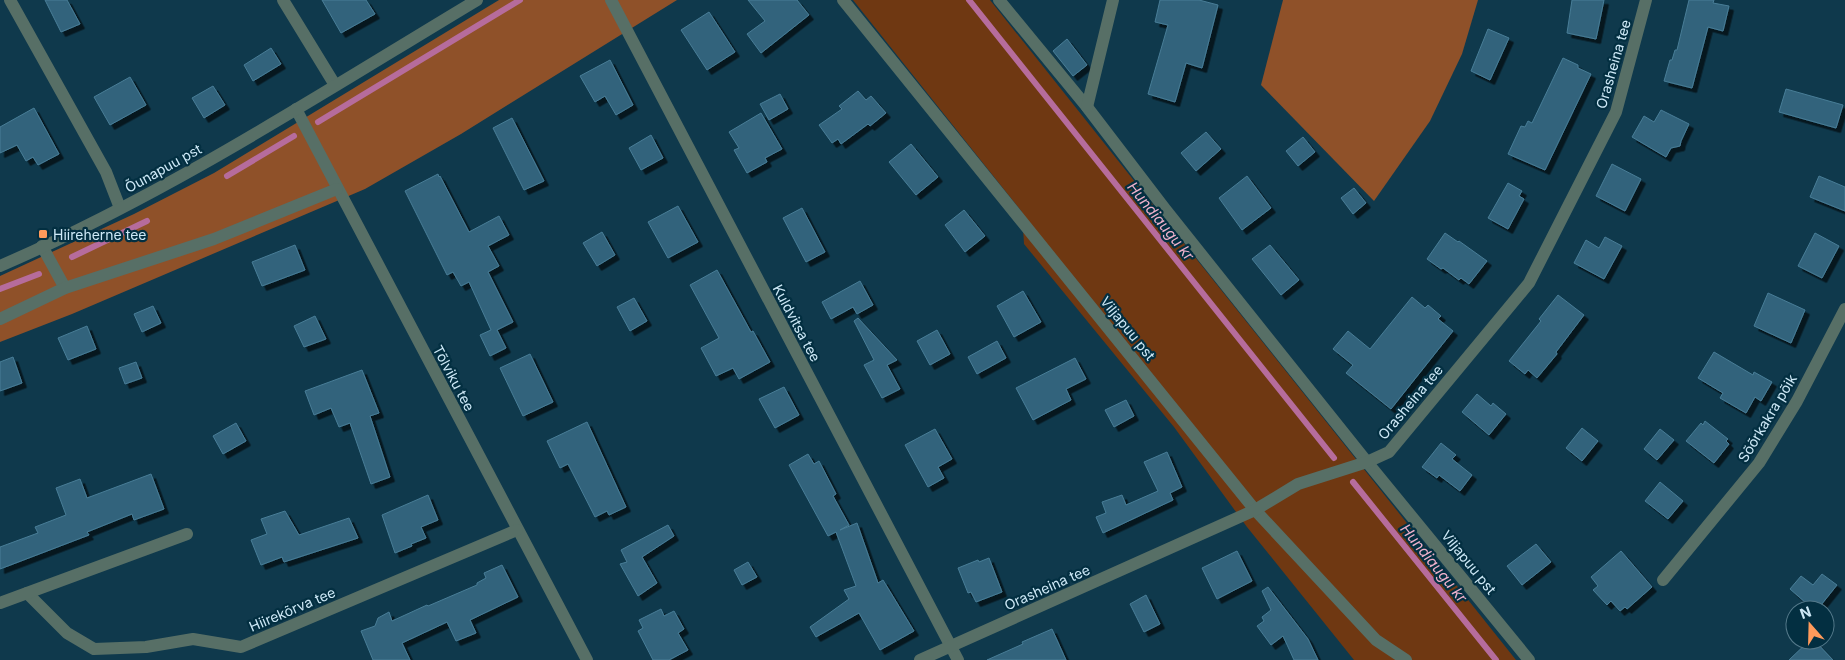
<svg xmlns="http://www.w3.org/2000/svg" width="1845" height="660" viewBox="0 0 1845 660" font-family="Inter,sans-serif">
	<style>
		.green { fill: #6f3812 }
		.forest { fill: #8f5129 }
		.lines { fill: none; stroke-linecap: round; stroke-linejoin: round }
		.stream { stroke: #b66c9c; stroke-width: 6 }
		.building { fill: #33647c; stroke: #487d97; filter: url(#shadow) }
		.minor { stroke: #576f66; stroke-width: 12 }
		.poi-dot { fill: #ff9a5b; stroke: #032f41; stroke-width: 2 }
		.labels { text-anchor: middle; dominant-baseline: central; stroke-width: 4.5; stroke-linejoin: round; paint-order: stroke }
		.street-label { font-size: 14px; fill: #cee9f7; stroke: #032f41 }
		.poi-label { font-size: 14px; fill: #cee9f7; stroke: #032f41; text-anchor: start }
		.water-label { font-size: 15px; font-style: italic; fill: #eeb1cb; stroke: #032f41 }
	</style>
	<defs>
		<filter id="shadow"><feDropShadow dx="4.5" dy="4.5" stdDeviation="0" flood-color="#0009"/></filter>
	</defs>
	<rect width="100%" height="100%" fill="#0f394c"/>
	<path class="green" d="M853 0H990L1516 660H1354L1247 527 1174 427 1024 244 1022 212Z"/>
	<g class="forest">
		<path d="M499 0H677L461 134 365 189 72 314 0 342V276L134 214 214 173Z"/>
		<path d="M1283 0H1478L1462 54 1430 121 1374 201 1261 85Z"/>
	</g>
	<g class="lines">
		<g class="stream">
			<path d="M969 0 1334 458"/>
			<path d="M318 122 520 0"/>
			<path d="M227 176 294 136"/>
			<path d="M72 257 147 221"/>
			<path d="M0 289 39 274"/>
			<path d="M1353 482 1496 660"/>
		</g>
	</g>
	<g class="building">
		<path d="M45 0H67L80 24 61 32Z"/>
		<path d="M322 0H366L375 14 341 33Z"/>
		<path d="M748 0H797L809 15 761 53 747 34 765 21Z"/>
		<path d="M1160 0H1199L1218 5 1202 68 1186 63 1175 102 1148 94 1168 25 1155 22Z"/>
		<path d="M1572 0H1604L1596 39 1567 33Z"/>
		<path d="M1689 0H1714L1713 3 1729 6 1723 31 1708 27 1692 88 1664 81 1670 60H1672L1675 50H1677Z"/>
		<path d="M709 12 735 52 707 70 681 30Z"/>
		<path d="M1488 29 1509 38 1490 80 1471 71Z"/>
		<path d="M1067 39 1087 65 1073 76 1053 51Z"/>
		<path d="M271 48 281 64 253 81 244 65Z"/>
		<path d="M1563 58 1578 65V68L1591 74 1545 170 1508 154 1521 126 1525 127 1528 121 1532 123Z"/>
		<path d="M610 60 633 105 616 115 605 96 595 102 580 76Z"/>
		<path d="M130 77 146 105 110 125 94 97Z"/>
		<path d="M213 86 225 105 204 118 192 98Z"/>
		<path d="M1786 89 1843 105 1836 128 1779 112Z"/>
		<path d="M858 91 866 100 871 96 886 113 870 126 868 124 841 144 838 139 832 143 819 125 842 109 839 106Z"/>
		<path d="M780 94 788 109 769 120 760 104Z"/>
		<path d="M34 108 59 154 38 165 33 157 26 161 17 145 0 153V127Z"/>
		<path d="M1661 110 1689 124 1681 141 1680 146 1671 148 1666 157 1632 137 1644 116 1654 122Z"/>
		<path d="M761 113 782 149 765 158 767 162 747 173 734 150 739 148 729 132Z"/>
		<path d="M512 118 544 181 524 190 493 128Z"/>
		<path d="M1206 132 1221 149 1196 171 1181 153Z"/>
		<path d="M651 135 663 158 641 170 629 148Z"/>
		<path d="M1303 137 1315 152 1298 166 1286 151Z"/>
		<path d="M911 144 938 177 916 195 889 162Z"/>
		<path d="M1612 164 1641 179 1625 211 1596 196Z"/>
		<path d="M438 174 439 177 440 176 469 232 499 216 509 235 488 246 499 266 488 272 513 322 497 330 506 348 490 356 480 335 491 330 469 282 461 286 453 272 447 275 405 191Z"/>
		<path d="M1247 176 1271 208 1242 230 1219 198Z"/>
		<path d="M1819 176 1845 187V211L1810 197Z"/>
		<path d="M1508 183 1522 191 1519 196 1524 199 1508 229 1488 218Z"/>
		<path d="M1354 188 1366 203 1353 214 1341 198Z"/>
		<path d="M678 206 698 242 668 258 648 222Z"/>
		<path d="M802 208 825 252 806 262 783 218Z"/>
		<path d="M964 210 985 236 965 252 945 225Z"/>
		<path d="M602 232 615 255 597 266 583 243Z"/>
		<path d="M1445 233 1458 242 1459 241 1487 261 1469 284 1461 278 1459 280 1443 268 1441 269 1427 259Z"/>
		<path d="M1815 233 1839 246 1822 278 1798 266Z"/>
		<path d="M1605 237 1622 246 1604 279 1574 263 1586 240 1599 248Z"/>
		<path d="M295 245 305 270 262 286 252 262Z"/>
		<path d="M1270 245 1299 280 1281 295 1252 259Z"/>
		<path d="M717 270 751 332 753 331 770 362 739 379 733 368 716 376 701 348 719 338 690 285Z"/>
		<path d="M860 281 873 305 857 314 853 307 831 319 822 302Z"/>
		<path d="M1023 291 1041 322 1014 337 997 306Z"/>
		<path d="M1768 293 1805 310 1791 343 1754 326Z"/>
		<path d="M1558 295 1584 315 1556 352 1557 354 1537 378 1528 370 1525 374 1509 361 1541 321 1539 319Z"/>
		<path d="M1412 297 1425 308 1428 305 1441 316 1438 319 1453 331 1391 409 1346 373 1353 365 1333 349 1348 331 1370 349Z"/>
		<path d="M634 298 647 321 630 331 617 307Z"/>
		<path d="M153 306 161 323 142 332 134 314Z"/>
		<path d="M315 316 326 339 304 347 294 326Z"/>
		<path d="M858 318 897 360 887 365 900 389 882 398 864 365 874 360 854 321Z"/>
		<path d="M87 326 96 349 68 360 58 338Z"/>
		<path d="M937 330 950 354 930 365 917 341Z"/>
		<path d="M997 341 1006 358 977 374 968 357Z"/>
		<path d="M1714 352 1753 375 1754 372 1772 382 1761 401 1755 397 1746 413 1720 398 1723 393 1698 378Z"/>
		<path d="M530 354 553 402 523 416 500 368Z"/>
		<path d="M13 357 22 383 0 391V362Z"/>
		<path d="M1075 358 1086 379 1066 389 1071 400 1033 420 1016 388Z"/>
		<path d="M136 362 142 378 125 384 119 368Z"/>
		<path d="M362 370 379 413 370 416 390 477 371 484 350 423 339 427 331 408 314 415 305 391Z"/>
		<path d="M784 387 799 415 775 428 759 399Z"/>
		<path d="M1477 394 1491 406 1493 403 1506 414 1489 435 1462 412Z"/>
		<path d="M1126 400 1134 416 1114 427 1105 410Z"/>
		<path d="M1705 421 1728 439 1726 441 1729 444 1714 463 1686 441 1701 423 1703 425Z"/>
		<path d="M587 422 626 507 609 515 607 511 595 517 568 464 560 468 547 441Z"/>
		<path d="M236 423 246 441 223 454 213 436Z"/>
		<path d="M1582 428 1598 441 1582 461 1566 448Z"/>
		<path d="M935 429 952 459 938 467 944 478 928 487 905 445Z"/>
		<path d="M1660 429 1674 440 1657 460 1644 449Z"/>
		<path d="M1441 443 1456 455 1452 459 1472 475 1460 491 1439 475 1437 478 1422 467Z"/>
		<path d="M1167 452 1182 487 1170 493 1173 500 1103 533 1096 517 1106 513 1102 502 1122 495 1126 505 1158 491 1144 462Z"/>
		<path d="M808 454 814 464 819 461 836 494 833 496 849 525 840 530 857 523 878 583 883 580 914 631 880 650 859 613 816 637 810 627 849 599 844 590 856 586 836 532 828 536 789 465Z"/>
		<path d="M151 474 164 509 134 520 132 514 87 532 89 535 0 569V547L38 533 35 527 66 515 56 488 80 479 87 498Z"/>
		<path d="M1660 482 1683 501 1668 519 1645 501Z"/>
		<path d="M428 495 438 520 421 527 426 538 411 544 412 546 395 553 382 515Z"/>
		<path d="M285 511 299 535 349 518 358 538 284 562 282 557 261 565 251 540 267 534 261 519Z"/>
		<path d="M668 525 674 536 642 557 657 583 638 596 620 564 627 562 621 550Z"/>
		<path d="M1536 544 1551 562 1522 585 1507 566Z"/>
		<path d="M1237 551 1252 581 1217 599 1202 568Z"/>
		<path d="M1621 551 1652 587 1627 609 1625 607 1620 611 1611 601 1607 605 1593 590 1598 586 1591 577Z"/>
		<path d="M989 558 1002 592 976 602 971 592 968 593 958 568 978 560 979 562Z"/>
		<path d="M748 562 757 577 742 585 734 570Z"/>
		<path d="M502 565 518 597 470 620 476 633 456 641 447 622 402 643 410 660H373L361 631 375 626 378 618 389 612 392 621 427 605 428 606 477 585V583L486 578 484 573Z"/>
		<path d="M1822 574 1837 585 1817 610H1814L1790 589 1801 576 1813 585Z"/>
		<path d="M1268 587 1308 639 1318 660H1294L1283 636 1271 645 1257 626 1264 621 1262 617 1271 610 1262 591Z"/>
		<path d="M1146 595 1160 624 1144 632 1130 604Z"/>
		<path d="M661 609 664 616 674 611 684 629 678 633 688 650 669 660H653L638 631 643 628 639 620Z"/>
		<path d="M1052 629 1066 660H987L1023 644 1022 642Z"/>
		<path d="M1810 640H1814L1833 660H1789Z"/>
	</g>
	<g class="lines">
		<g class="minor">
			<path d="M10 0 106 172 120 208"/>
			<path d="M283 0 335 85"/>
			<path d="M611 0 958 660"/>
			<path d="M843 0 1255 510 1376 640 1406 660"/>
			<path d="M999 0 1087 107 1165 209 1367 462 1529 660"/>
			<path d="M1087 107 1113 0"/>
			<path d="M296 109 587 660"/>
			<path d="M42 246 65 288"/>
			<path d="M0 266C167 194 322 93 477 0"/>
			<path d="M0 319 65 288 214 239 337 189"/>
			<path d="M1663 580 1759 463 1797 401 1845 309"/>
			<path d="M27 593 67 633 94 649 146 647 193 639 241 647 517 530"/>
			<path d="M0 603 187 534"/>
			<path d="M920 660 1255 510 1298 484 1367 462 1389 452 1529 283 1616 112 1646 0"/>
		</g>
	</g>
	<rect class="poi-dot" x="38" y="229" width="10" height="10" rx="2.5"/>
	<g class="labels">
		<g class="street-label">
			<text transform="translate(1613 64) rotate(-74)">Orasheina tee</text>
			<text transform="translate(163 168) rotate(-29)">Õunapuu pst</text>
			<text transform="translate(797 323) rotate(62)">Kuldvitsa tee</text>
			<text transform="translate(1128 328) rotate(51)">Viljapuu pst</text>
			<text transform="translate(454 378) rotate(62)">Tõlviku tee</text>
			<text transform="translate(1410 402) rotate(-50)">Orasheina tee</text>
			<text transform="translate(1767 418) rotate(-59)">Sõõrkakra põik</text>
			<text transform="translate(1469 562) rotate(51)">Viljapuu pst</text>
			<text transform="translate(1047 587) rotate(-24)">Orasheina tee</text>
			<text transform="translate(292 609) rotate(-23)">Hiirekõrva tee</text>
		</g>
		<g class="poi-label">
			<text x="53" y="234">Hiireherne tee</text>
		</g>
		<g class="water-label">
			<text transform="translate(1161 221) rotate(51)">Hundiaugu kr</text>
			<text transform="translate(1434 563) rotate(51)">Hundiaugu kr</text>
		</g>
	</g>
	<g transform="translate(1810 625) rotate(340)"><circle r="24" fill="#032f41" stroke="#54798a"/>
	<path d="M0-4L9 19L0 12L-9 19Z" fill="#ff9a5b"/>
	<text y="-8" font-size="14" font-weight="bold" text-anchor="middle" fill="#cee9f7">N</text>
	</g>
</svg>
